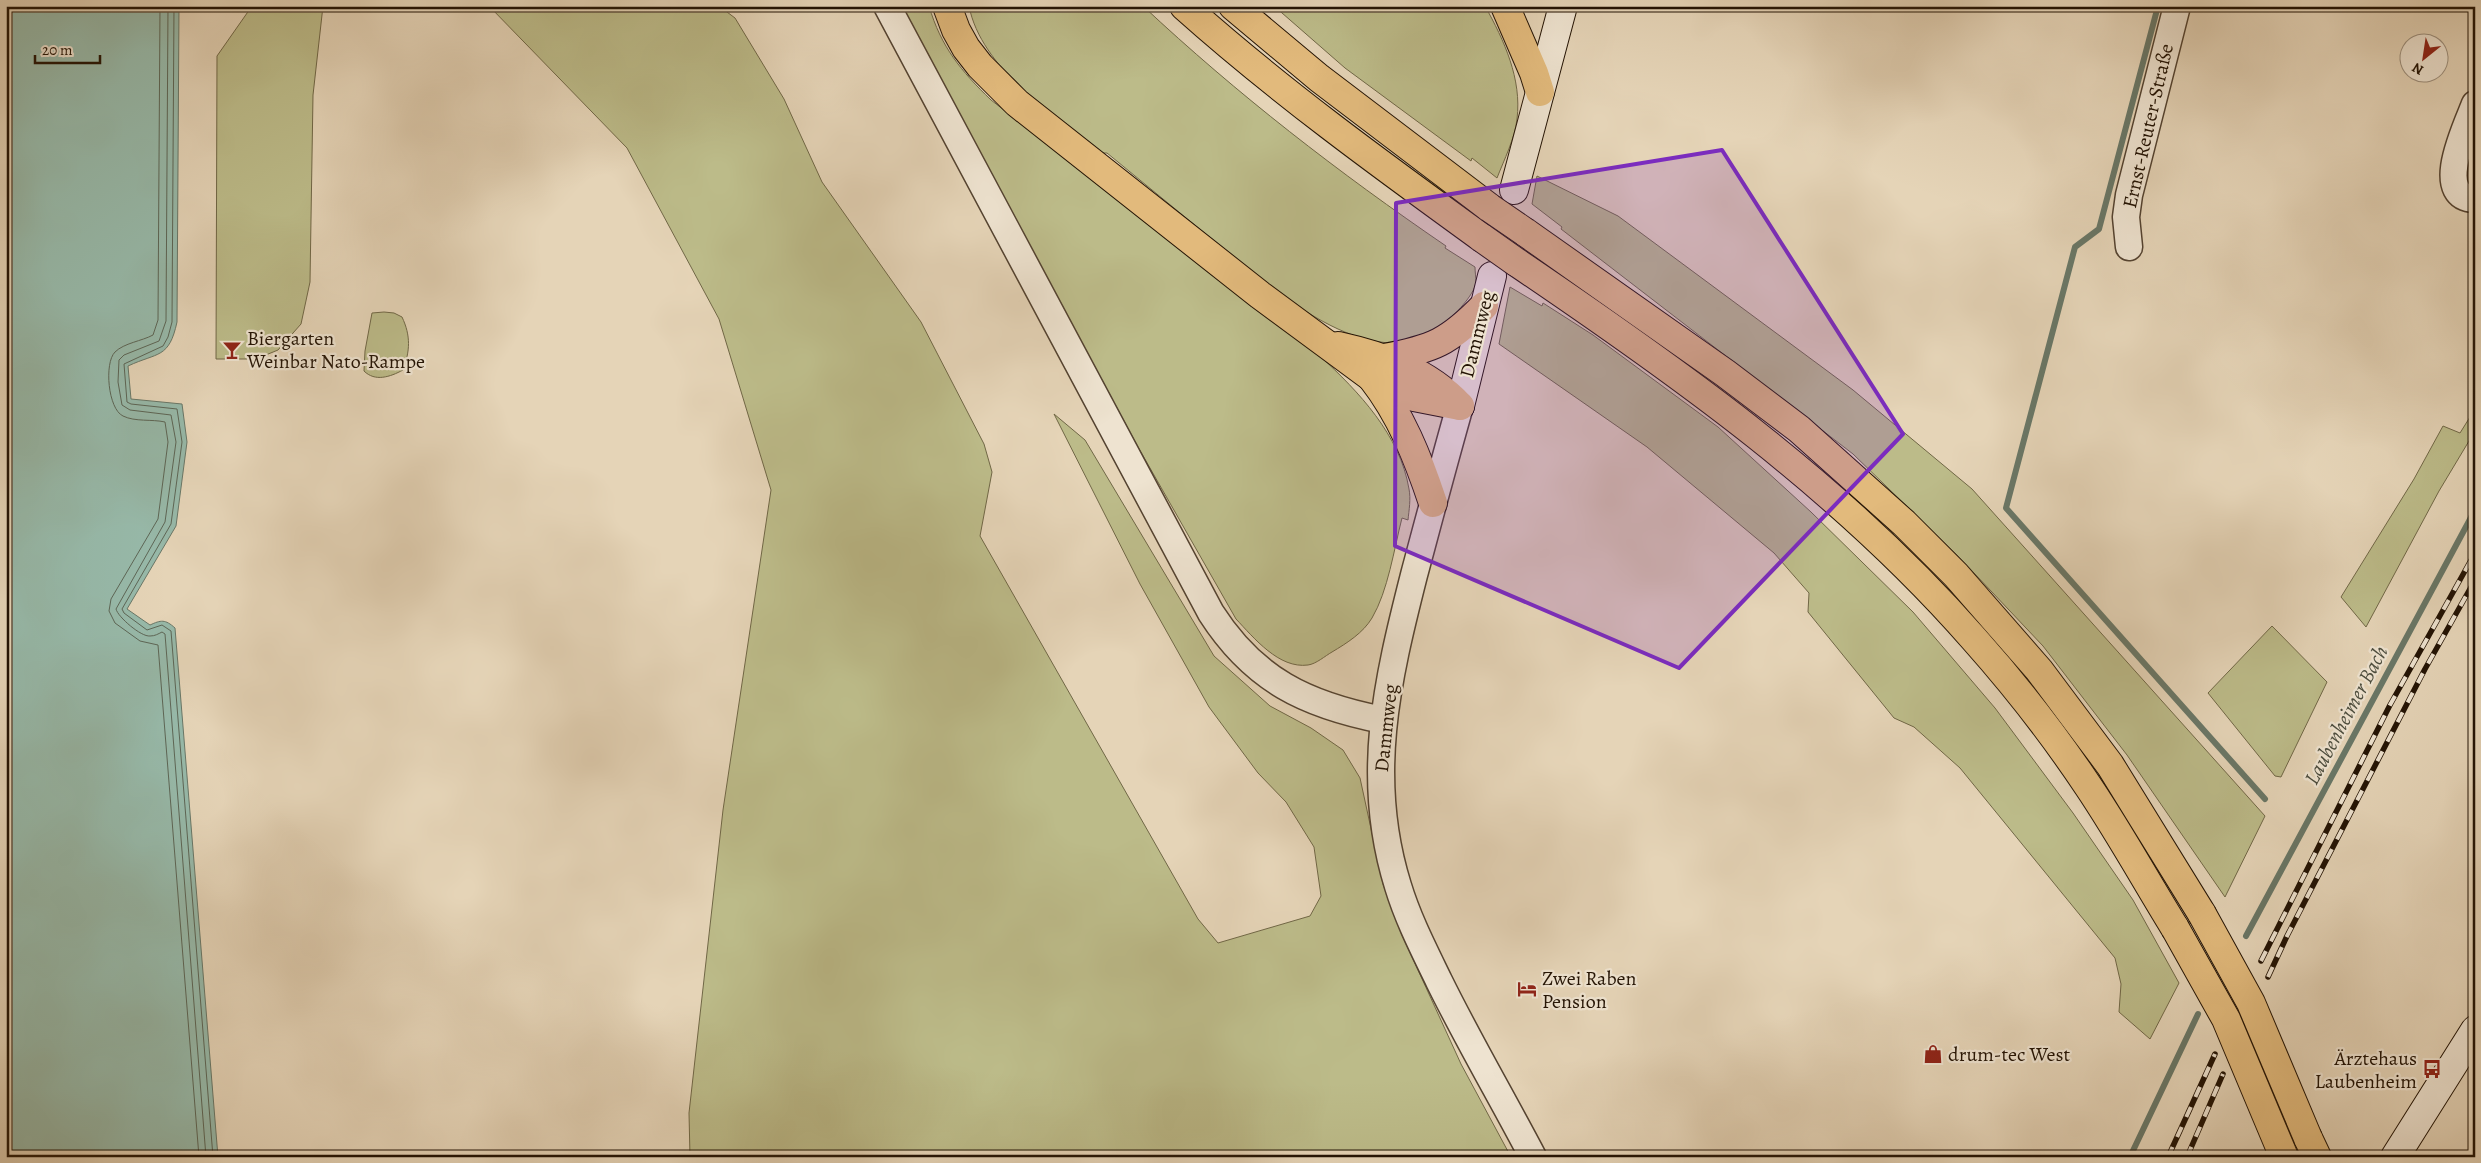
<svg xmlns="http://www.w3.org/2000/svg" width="2481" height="1163" viewBox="0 0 2481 1163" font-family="Alegreya,serif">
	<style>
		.green { fill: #bcbb89; stroke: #706746 }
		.water { fill: #97b9a9; stroke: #697767 }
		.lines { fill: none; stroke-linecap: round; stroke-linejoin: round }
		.shore { stroke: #5d6656; stroke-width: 1 }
		.stream { stroke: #697767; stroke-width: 6 }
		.street-casing { stroke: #544331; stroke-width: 29 }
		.secondary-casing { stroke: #231304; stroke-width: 30 }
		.highway-casing { stroke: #231304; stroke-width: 30 }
		.street { stroke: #eee3d0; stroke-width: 26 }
		.secondary { stroke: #eee3d0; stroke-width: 28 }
		.highway { stroke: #e2ba7c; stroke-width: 28 }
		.rail-casing { stroke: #231304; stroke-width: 5.5 }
		.rail { stroke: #eee3d0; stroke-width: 4; stroke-dasharray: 11; stroke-linecap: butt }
		.highway-bridge-casing { stroke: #231304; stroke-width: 30; stroke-linecap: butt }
		.highway-bridge { stroke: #e2ba7c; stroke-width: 28 }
		.marked { fill: #7b2cbf; fill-opacity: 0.2; stroke: #7b2cbf; stroke-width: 4; stroke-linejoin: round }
		.labels { text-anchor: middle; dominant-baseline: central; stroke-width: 4.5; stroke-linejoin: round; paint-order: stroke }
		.street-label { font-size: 20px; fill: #231304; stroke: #eee3d0 }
		.poi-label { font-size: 20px; fill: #231304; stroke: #eee3d0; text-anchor: start }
		.water-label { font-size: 21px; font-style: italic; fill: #4c4d3e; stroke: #eee3d0 }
	</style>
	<rect width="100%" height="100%" fill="#e5d4b7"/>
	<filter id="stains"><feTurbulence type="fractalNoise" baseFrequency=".004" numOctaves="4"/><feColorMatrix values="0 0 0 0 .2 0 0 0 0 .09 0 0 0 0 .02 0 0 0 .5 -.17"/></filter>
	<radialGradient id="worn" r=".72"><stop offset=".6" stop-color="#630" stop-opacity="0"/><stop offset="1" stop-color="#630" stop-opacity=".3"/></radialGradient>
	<g class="green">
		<path d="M252 6H323L313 95 310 282 301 324 278 350 256 359H216L217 56Z"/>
		<path d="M489 6H719L735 18 784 99 822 182 921 322 984 444 992 472 980 536 1198 919 1218 943 1310 916 1321 896 1314 847 1286 802 1258 773 1209 707 1140 584 1054 414 1085 440 1214 656 1270 706 1311 728 1343 750 1360 778 1383 884 1402 935 1461 1064 1511 1157H690L689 1113 723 810 771 490 719 319 627 148Z"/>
		<path d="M900 6H929C941 47 961 71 991 100L1320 356C1359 392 1400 435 1409 489 1411 499 1409 510 1408 520L1402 518C1394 549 1388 591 1372 618 1363 633 1347 643 1332 652 1325 656 1316 664 1308 665 1279 669 1254 638 1236 619L1138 447Z"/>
		<path d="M969 6H1143C1237 94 1339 173 1446 246L1445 248 1475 267C1475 272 1476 278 1476 282 1474 296 1454 315 1444 324 1374 385 1266 283 1213 240 1178 211 1142 182 1107 153H1101C1054 116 981 68 969 6Z"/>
		<path d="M1274 6H1485C1504 40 1522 79 1517 119 1515 138 1504 160 1497 178L1472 158 1471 161 1345 68Z"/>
		<path d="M1537 176 1618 216 1853 390 1972 489 2265 816 2225 897 2127 755 2043 646 1957 555 1853 454 1561 229 1562 227 1532 204Z"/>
		<path d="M1510 287 1542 306 1543 303 1593 335 1718 427 1811 512 1913 612 1995 708 2073 813 2133 900 2179 983 2150 1039 2119 1012 2121 984 2115 958 1960 768 1914 727 1894 718 1808 612 1809 593 1774 553 1647 447 1499 344Z"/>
		<path d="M384 312 394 313 402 317C411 336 410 351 403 370 390 377 375 382 364 371L365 351 372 313Z"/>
		<path d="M2475 409V431L2439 491 2366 627 2341 597 2414 479 2443 426 2460 433Z"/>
		<path d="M2272 626 2327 682 2281 777 2275 776 2208 693Z"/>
	</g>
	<path class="water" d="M6 6H179L177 322C169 359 158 352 128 366L131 399 182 404 187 442 176 526 127 609 150 625C161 620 165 619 175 628L218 1157H6Z"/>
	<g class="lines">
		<g class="shore">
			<path d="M160 6 158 320 153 335C142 341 124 343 115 352 104 363 108 409 123 416 135 422 152 419 165 422L168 442 158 519 111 599 109 611 115 623 140 641 158 645 199 1157"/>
			<path d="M168 6 166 321 159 341 124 355 119 360 118 382 122 405 130 410 171 415 176 442 165 522 116 609C118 617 141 637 150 636 155 636 158 634 162 632L165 634 206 1157"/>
			<path d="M174 6 172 322 168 337 163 346 124 364 127 402 131 404 177 409 182 442 171 524 122 609 124 613 147 630 162 625 171 631 213 1157"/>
		</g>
		<g class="stream">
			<path d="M2158 6 2099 229 2075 247 2006 508 2265 799"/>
			<path d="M2246 936 2475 510"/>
			<path d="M2130 1157 2198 1014"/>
		</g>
		<g class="street-casing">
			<g id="street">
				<path d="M887 6 1211 613C1254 680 1306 705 1383 720"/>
				<path d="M2475 104C2467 125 2431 198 2475 199"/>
				<path d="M2129 247 2126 217 2129 195 2177 6"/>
				<path d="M1460 406C1444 462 1429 519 1414 575 1387 681 1364 778 1398 886 1408 919 1424 950 1439 981 1468 1040 1502 1098 1533 1157"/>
			</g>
		</g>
		<g class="secondary-casing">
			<g id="secondary">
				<path d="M1514 190 1563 6"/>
				<path d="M1460 406 1492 276"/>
				<path d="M2395 1157 2475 1030"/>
			</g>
		</g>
		<g class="highway-casing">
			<g id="highway">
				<path d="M947 6 956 30 966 48 980 66 1017 103 1260 295 1371 377 1414 397 1460 406"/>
				<path d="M1184 6C1278 90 1380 164 1482 238"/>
				<path d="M1233 6 1319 78 1490 208"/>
				<path d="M1505 6 1534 73 1540 92"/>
				<path d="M1525 232 1725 373 1799 429 1904 523 1956 575 2039 670 2110 765 2202 914"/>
				<path d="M1516 262C1680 373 1843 489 1974 639 2015 685 2054 735 2088 786 2119 832 2146 881 2175 928"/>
				<path d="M1338 346C1383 356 1427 371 1460 406"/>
				<path d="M1384 358C1433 349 1449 342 1484 306"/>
				<path d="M1372 378C1401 415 1418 458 1433 503"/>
				<path d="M2308 1138 2317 1157"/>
			</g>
		</g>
		<use href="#street" class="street"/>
		<use href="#secondary" class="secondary"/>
		<use href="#highway" class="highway"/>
		<g class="rail-casing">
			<g id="rail">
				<path d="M2261 961 2390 705 2475 553"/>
				<path d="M2268 977 2287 936 2425 669 2475 580"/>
				<path d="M2168 1157 2215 1054"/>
				<path d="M2187 1157 2223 1074"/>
			</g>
		</g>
		<use href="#rail" class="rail"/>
		<g class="highway-bridge-casing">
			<g id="highway-bridge">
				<path d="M1490 208 1525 232"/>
				<path d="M1482 238 1516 262"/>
				<path d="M2202 914 2251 1003 2308 1138"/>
				<path d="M2175 928 2226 1019 2284 1157"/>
			</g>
		</g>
		<use href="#highway-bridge" class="highway-bridge"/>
	</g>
	<path class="marked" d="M1722 150 1903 434 1679 668 1395 546 1396 203Z"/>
	<defs>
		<g id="bar-bare" transform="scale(1.5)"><path d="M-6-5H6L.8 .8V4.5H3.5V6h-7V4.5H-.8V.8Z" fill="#8f2418" stroke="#eee3d0" stroke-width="2.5" paint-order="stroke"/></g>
		<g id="hotel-bare" transform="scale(1.5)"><path d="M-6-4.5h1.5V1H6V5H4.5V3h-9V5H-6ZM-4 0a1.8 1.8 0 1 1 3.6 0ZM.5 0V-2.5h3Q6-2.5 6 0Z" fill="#8f2418" stroke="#eee3d0" stroke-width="2.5" paint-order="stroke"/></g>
		<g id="shop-bare" transform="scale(1.5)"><path d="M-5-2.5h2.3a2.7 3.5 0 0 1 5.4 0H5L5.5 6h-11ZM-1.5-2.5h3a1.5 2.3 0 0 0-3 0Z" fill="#8f2418" stroke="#eee3d0" stroke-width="2.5" paint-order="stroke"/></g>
		<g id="bus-bare" transform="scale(1.5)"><path d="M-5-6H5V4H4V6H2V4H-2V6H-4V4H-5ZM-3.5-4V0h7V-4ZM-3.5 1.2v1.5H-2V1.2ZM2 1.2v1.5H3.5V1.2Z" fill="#8f2418" stroke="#eee3d0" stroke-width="2.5" paint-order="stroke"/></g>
	</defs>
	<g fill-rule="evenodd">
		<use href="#bar-bare" x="232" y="350"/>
		<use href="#hotel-bare" x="1527" y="989"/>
		<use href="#shop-bare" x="1933" y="1054"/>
		<use href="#bus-bare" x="2432" y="1069"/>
	</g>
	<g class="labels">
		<g class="street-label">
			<text transform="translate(2148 126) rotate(-77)">Ernst-Reuter-Straße</text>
			<text transform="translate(1477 334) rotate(-76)">Dammweg</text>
			<text transform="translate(1386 728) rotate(-84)">Dammweg</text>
		</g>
		<g class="poi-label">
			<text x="247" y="338">Biergarten<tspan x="247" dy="23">Weinbar Nato-Rampe</tspan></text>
			<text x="1542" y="978">Zwei Raben<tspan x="1542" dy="23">Pension</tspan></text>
			<text x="1948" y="1054">drum-tec West</text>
			<text x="2417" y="1058" text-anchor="end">Ärztehaus<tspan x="2417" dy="23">Laubenheim</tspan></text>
		</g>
		<g class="water-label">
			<text transform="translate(2346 715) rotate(-62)">Laubenheimer Bach</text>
		</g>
	</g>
	<rect width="2481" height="1163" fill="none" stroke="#e5d4b7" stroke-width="25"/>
	<rect x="8" y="8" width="2466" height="1148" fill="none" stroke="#231304" stroke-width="2.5"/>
	<rect x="12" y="12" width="2456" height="1138" fill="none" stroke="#231304"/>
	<g transform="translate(2424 58) rotate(210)"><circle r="24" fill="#eee3d0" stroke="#9d907e"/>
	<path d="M0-4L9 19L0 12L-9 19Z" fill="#8f2418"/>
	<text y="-8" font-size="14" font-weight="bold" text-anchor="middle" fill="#231304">N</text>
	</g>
	<path d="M35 55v8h65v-8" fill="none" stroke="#231304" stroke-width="2.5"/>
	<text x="42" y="55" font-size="15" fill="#231304" stroke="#eee3d0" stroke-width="4" paint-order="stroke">20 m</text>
	<rect width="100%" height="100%" filter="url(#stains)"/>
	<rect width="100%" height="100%" fill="url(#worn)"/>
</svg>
